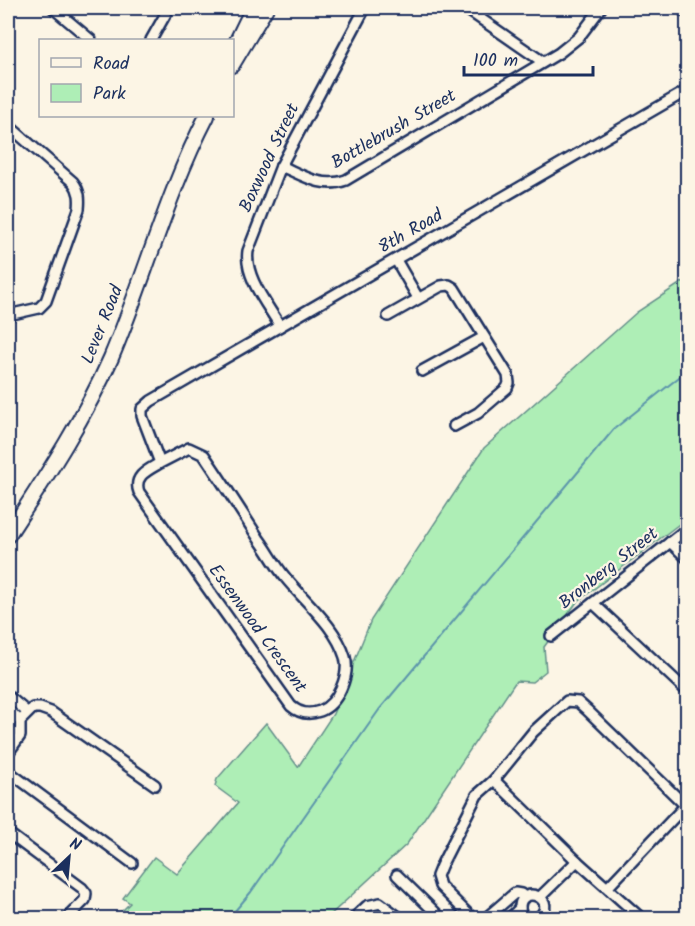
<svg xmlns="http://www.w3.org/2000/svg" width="695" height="926" viewBox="0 0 695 926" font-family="Kalam,sans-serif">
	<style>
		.green { fill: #aeeeb6; stroke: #648e8a; stroke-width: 1.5 }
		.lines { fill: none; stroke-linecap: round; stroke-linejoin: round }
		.stream { stroke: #5c95ab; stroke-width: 2 }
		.street-casing { stroke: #1b2f5e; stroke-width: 14 }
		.secondary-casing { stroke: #1b2f5e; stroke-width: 18 }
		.street { stroke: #fcf5e5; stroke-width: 9 }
		.secondary { stroke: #fcf5e5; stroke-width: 14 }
		.labels { text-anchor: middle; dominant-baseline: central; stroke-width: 4.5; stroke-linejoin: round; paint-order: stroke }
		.street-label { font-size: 18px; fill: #1b2f5e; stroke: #fcf5e5 }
	</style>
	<rect width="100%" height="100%" fill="#fcf5e5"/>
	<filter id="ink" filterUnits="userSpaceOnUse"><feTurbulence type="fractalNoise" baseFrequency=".0167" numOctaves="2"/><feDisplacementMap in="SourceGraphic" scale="12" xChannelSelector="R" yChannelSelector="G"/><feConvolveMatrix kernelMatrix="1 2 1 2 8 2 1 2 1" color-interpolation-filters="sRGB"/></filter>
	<g filter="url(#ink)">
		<path class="green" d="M687 279V518L577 602 544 647 546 671 532 682 516 681 407 844 327 918H115L130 903 123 898 154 857 177 874 238 803 215 786 217 779 266 723 298 767 333 714 371 620 484 448 637 312Z"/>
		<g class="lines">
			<path class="stream" d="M229 918 251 892 379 710 614 429 688 370"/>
			<g class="street-casing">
				<g id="street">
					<path d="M53 8 91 40"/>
					<path d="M465 8 543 62"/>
					<path d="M151 40 169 8"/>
					<path d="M8 125 73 182C80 191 80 199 79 209L46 301 39 308 8 315"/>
					<path d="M281 166C302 175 323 189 346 180L559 53 579 37 601 8"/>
					<path d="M396 260 418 298"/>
					<path d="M388 316 441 286 449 285 454 288 508 375 509 383 507 388 478 413 454 426"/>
					<path d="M280 326C268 305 244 277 248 251L281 166 365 8"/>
					<path d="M422 371 484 337"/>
					<path d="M160 463 189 448 204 455C223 483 241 511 259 539 268 551 275 565 285 577 305 602 335 625 345 657 350 675 338 704 320 711 309 715 300 714 291 706L139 492C133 476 148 470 160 463L142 416V409L151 401 688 90"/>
					<path d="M670 542 688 559"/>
					<path d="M593 603 688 692"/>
					<path d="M551 636 688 528"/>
					<path d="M8 696 27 712"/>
					<path d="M8 709 20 721"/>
					<path d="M8 753 20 736V721L33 708H40L51 712 155 785"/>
					<path d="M8 771 132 863"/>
					<path d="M494 780 577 861 641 918"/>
					<path d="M8 833 82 888 86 893 85 900 67 918"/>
					<path d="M397 875 441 918"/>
					<path d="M608 887 685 806"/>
					<path d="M540 897 577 861"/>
					<path d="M354 918 367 906 380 903 400 918"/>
					<path d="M472 918 440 886 437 876 441 866 477 795 494 780 533 732 567 701 578 702 587 710 688 808"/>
					<path d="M486 918 515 893 521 894 524 897"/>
					<path d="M510 918 520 908"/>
					<path d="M527 918C522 915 519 912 520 906 522 884 560 899 538 918"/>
				</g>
			</g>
			<g class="secondary-casing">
				<g id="secondary">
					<path d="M683 8 688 11"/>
					<path d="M235 45 253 8"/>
					<path d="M232 65 266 8"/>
					<path d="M8 535C45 478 83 421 111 358 145 278 167 193 207 116"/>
				</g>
			</g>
			<use href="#street" class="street"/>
			<use href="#secondary" class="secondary"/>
		</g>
	</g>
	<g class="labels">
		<g class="street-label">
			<text transform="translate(394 130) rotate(-30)">Bottlebrush Street</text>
			<text transform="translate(270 158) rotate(-65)">Boxwood Street</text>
			<text transform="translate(411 232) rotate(-30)">8th Road</text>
			<text transform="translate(103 325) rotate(-68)">Lever Road</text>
			<text transform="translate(609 569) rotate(-38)">Bronberg Street</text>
			<text transform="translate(257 629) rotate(54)">Essenwood Crescent</text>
		</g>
	</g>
	<rect width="695" height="926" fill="none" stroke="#fcf5e5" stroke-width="30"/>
	<rect x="15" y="15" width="665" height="896" fill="none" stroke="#1b2f5e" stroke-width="2" filter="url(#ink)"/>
	<rect x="39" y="39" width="195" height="78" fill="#fcf5e5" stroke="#a2a6af" stroke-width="1.5"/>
	<rect x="51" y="58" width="30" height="9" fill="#fcf5e5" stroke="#a2a6af" stroke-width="1.5"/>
	<text x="93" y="69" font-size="18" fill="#1b2f5e">Road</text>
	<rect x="51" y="84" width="30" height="18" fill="#aeeeb6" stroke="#a2a6af" stroke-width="1.5"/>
	<text x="93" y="99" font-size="18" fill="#1b2f5e">Park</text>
	<g transform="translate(69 857) rotate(26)" stroke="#fcf5e5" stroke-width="4.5" paint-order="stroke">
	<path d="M0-4.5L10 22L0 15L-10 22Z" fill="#1b2f5e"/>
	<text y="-9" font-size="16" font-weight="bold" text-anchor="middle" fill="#1b2f5e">N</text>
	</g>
	<path d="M464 66v9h129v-9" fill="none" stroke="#1b2f5e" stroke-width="3"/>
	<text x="473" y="66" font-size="18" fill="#1b2f5e" stroke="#fcf5e5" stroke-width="4.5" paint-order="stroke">100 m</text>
</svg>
